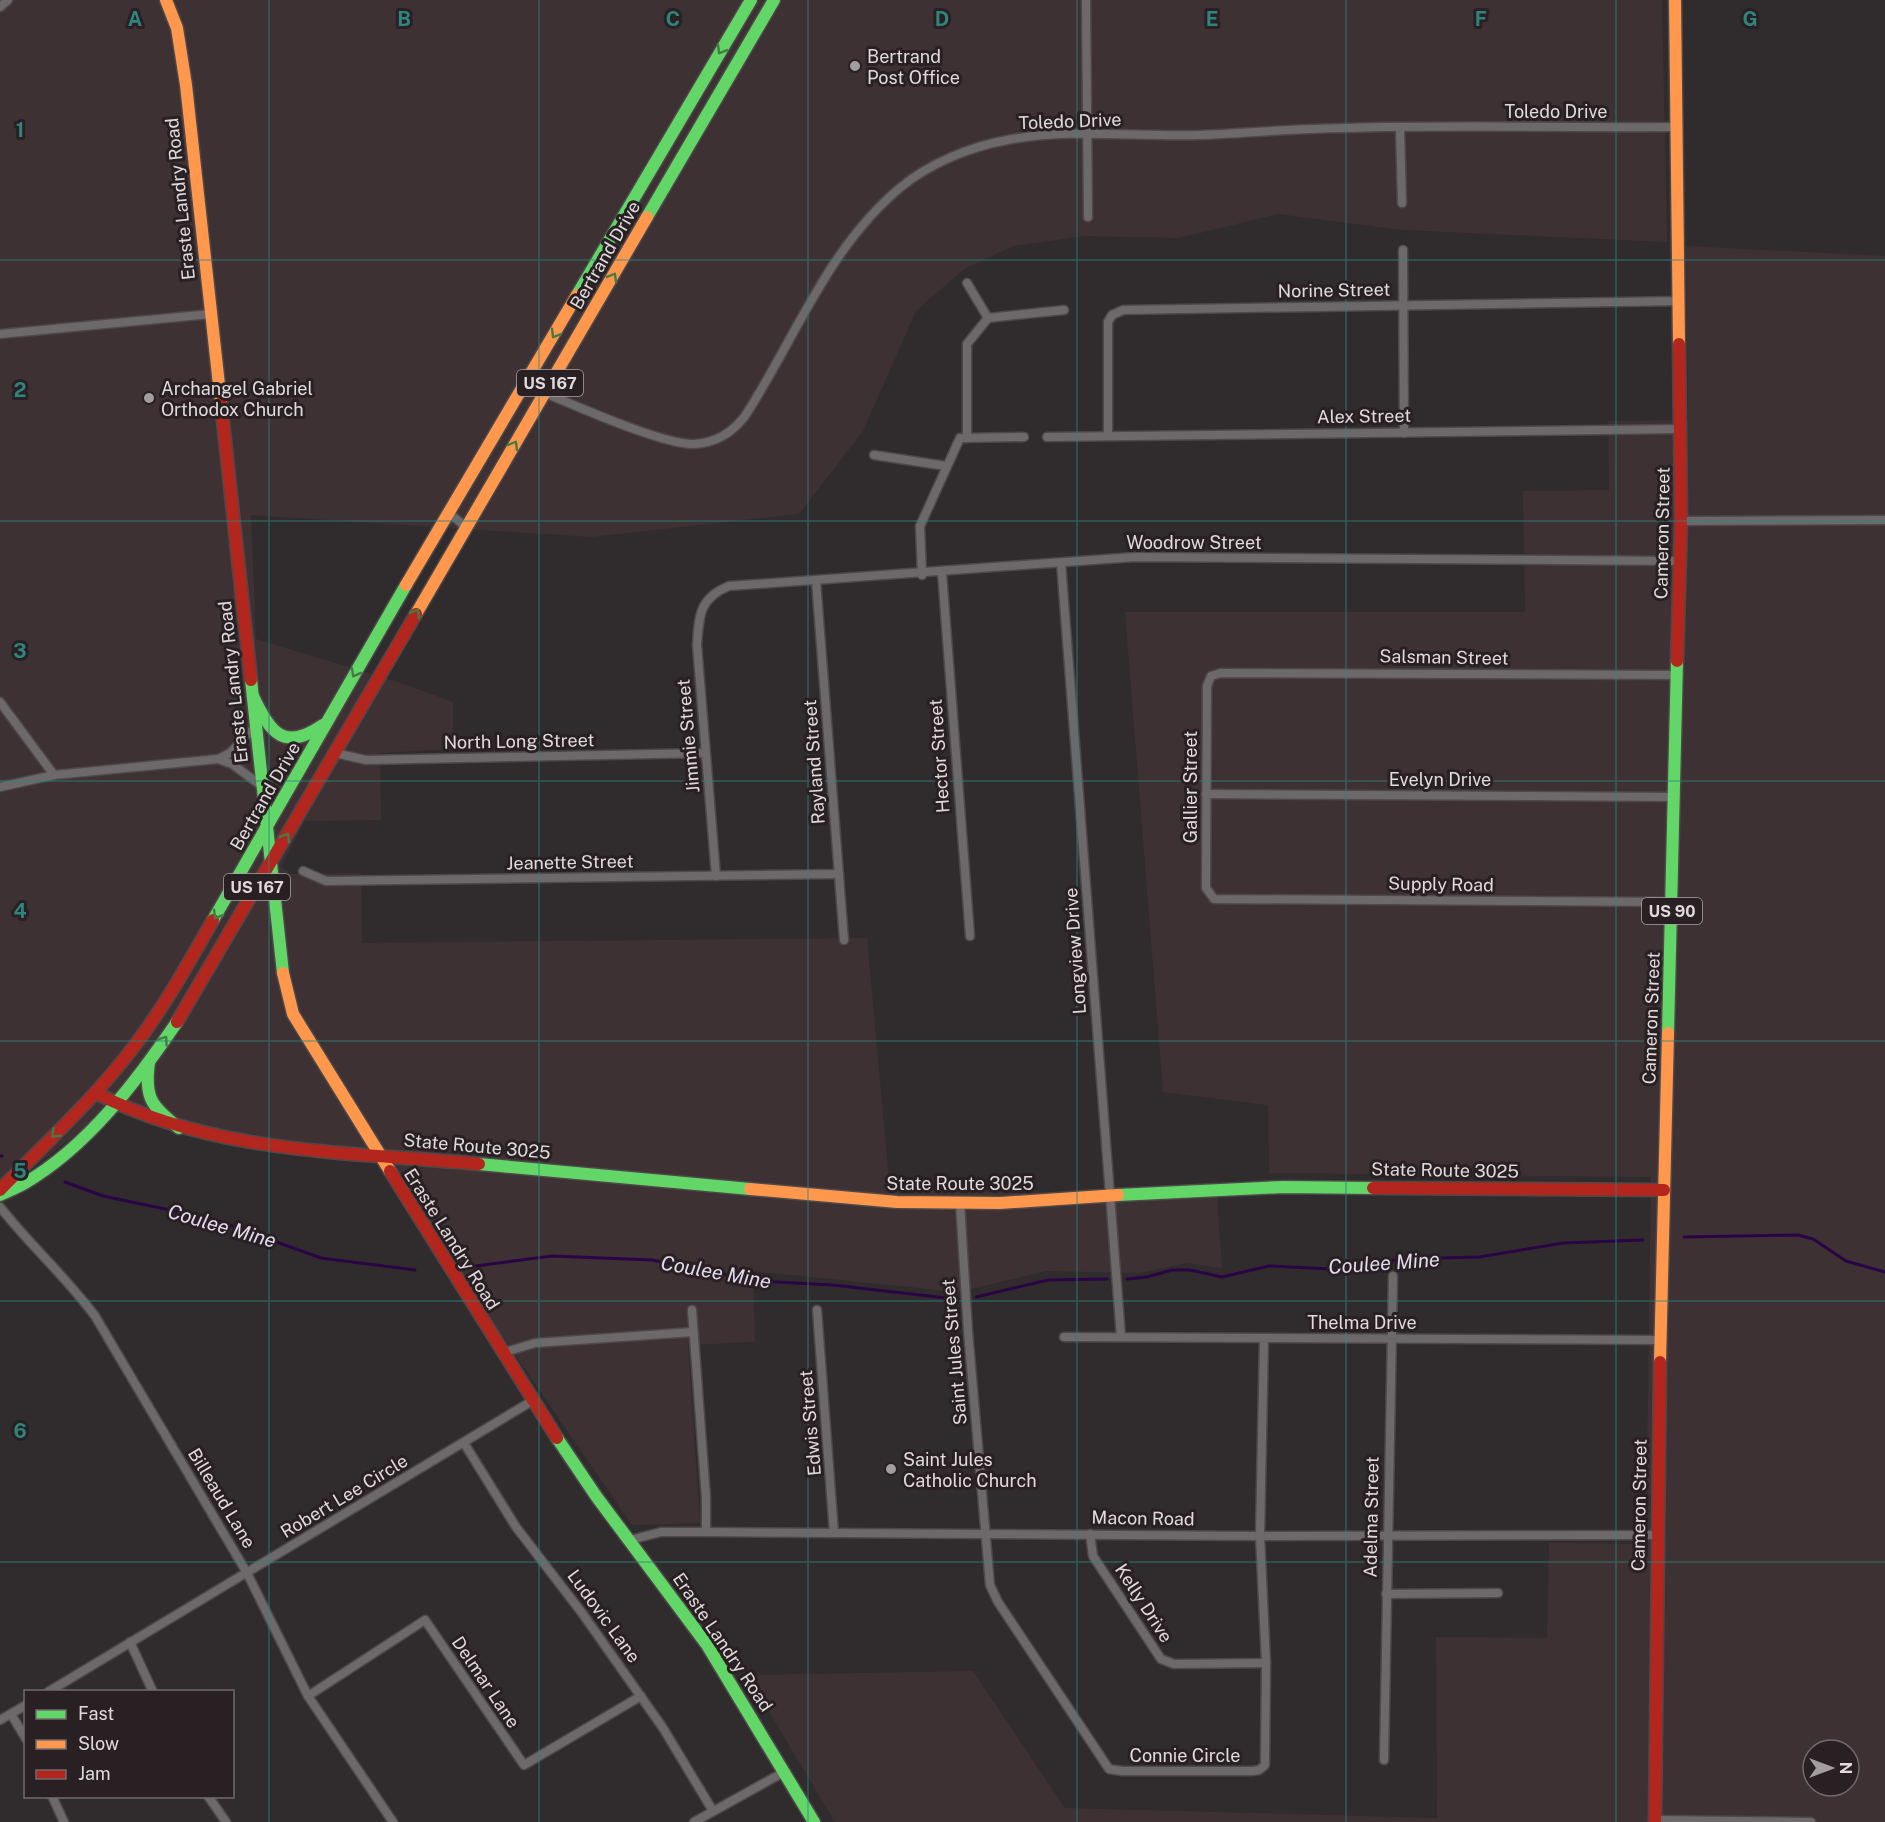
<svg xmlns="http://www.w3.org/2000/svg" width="1885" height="1822" viewBox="0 0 1885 1822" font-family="'Public Sans',sans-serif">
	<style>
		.built { fill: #3e3134; fill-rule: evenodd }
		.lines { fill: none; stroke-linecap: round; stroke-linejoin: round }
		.stream { stroke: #2b0446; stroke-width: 3 }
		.street-casing { stroke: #4d4849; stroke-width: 11 }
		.fast-casing { stroke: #4d4849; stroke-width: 15 }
		.slow-casing { stroke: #4d4849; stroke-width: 15 }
		.jam-casing { stroke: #4d4849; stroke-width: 15 }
		.street { stroke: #6d696a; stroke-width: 8 }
		.fast { stroke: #63d668; stroke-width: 12 }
		.slow { stroke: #ff974d; stroke-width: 12 }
		.jam { stroke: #b3261e; stroke-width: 12 }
		.oneway { stroke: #467b46 }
		.grid { fill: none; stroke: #2e857e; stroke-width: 1.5; stroke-opacity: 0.55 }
		.poi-dot { fill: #a29d9f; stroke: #282023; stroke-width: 2 }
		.labels { text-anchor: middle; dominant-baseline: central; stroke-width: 6; stroke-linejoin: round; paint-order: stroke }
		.shield { fill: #282023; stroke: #a9a2a4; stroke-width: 1.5 }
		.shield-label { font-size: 16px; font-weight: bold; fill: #e0dadc }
		.poi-label { font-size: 18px; fill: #e0dadc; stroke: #282023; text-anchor: start }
		.street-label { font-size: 18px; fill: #e0dadc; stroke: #282023 }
		.water-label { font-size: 20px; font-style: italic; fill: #e3daef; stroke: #282023 }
		.grid-label { font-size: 20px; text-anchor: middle; font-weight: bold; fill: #2e857e; stroke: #282023; stroke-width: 6; stroke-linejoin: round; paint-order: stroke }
	</style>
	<rect width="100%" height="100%" fill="#302c2d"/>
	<g class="built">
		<path d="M0 0H1662L1667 242 1403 230 1278 214 1179 238 1085 236 1013 246 964 269 916 311 863 431 799 514 591 537 251 515 256 639 395 681 453 702V749L380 753 381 820 305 821 281 866 290 874 361 873 362 943 867 938 890 1190 1217 1196 1222 1268 1187 1263 1140 1273 1046 1271 959 1292 753 1271 755 1342 688 1345 700 1523 632 1525 378 1155 258 1144 116 1104 0 1193Z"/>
		<path d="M1686 246 1885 256V1822H835L747 1675 973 1671 1065 1808 1437 1818 1436 1637 1547 1638 1549 1543 1646 1544 1651 1177 1269 1173 1268 1105 1163 1092 1125 612H1525L1523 491 1609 490 1608 421 1688 420ZM1813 1750H1849V1786H1813Z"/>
	</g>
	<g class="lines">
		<g class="stream">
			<path d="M0 1156H2"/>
			<path d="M65 1182 103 1196 213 1219 321 1258 415 1270"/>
			<path d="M1684 1237 1798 1235 1813 1239 1846 1261 1885 1272"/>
			<path d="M476 1266 552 1256 652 1260 758 1281 832 1285 956 1299"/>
			<path d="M1127 1279 1147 1277 1172 1270H1190L1222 1277 1269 1266 1331 1269 1403 1259 1479 1257 1563 1243 1643 1240"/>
			<path d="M976 1297 1048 1280 1107 1279"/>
		</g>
		<g class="street-casing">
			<g id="street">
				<path d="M1086 0 1088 217"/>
				<path d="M0 7 8 0"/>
				<path d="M1400 129 1402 203"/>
				<path d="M1403 250 1404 433"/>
				<path d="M967 283 988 318 1064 310"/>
				<path d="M0 334 211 314"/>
				<path d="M545 393C576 406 664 445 694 444 715 443 732 433 745 416 795 339 828 247 901 187 930 163 970 147 1007 140 1070 128 1136 137 1200 135 1237 134 1275 130 1312 129 1433 124 1555 128 1676 127"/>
				<path d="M1108 435V322L1112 315 1123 310 1680 301"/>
				<path d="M1047 437 1681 429"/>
				<path d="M967 438V344L988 318"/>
				<path d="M874 455 946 466"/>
				<path d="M450 514 466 527"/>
				<path d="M1681 521 1885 520"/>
				<path d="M1061 563 1121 1337"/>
				<path d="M942 573 970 936"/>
				<path d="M922 575 920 526 960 438 1024 437"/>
				<path d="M816 581 844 940"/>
				<path d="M0 702 54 775"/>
				<path d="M335 753 366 760 705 753"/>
				<path d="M218 759 232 764 263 787"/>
				<path d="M0 787 54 775 218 759 230 753 256 726"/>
				<path d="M1206 794 1674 797"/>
				<path d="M303 871 326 881 839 874"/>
				<path d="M716 876 697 645C699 616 699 598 729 586L1135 557 1680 561"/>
				<path d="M1672 902 1214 899 1206 888 1207 686 1211 676 1221 673 1678 675"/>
				<path d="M960 1203 968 1331 990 1585 998 1602 1109 1769 1122 1771H1252L1259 1770 1265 1765 1266 1663 1260 1536 1264 1338"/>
				<path d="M0 1207C30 1245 66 1277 95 1316L247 1573 308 1696 393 1822"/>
				<path d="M692 1310 706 1498V1532"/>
				<path d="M817 1310 834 1533"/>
				<path d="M1064 1337 1660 1340"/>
				<path d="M502 1353 535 1343 693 1332"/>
				<path d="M464 1443 516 1527 582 1613 663 1728 713 1811"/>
				<path d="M1090 1534 1093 1556 1161 1659 1174 1664 1266 1663"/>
				<path d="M630 1540 661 1532H706L1260 1536 1657 1535"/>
				<path d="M1386 1594 1498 1593"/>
				<path d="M130 1642 153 1692"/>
				<path d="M48 1692 532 1401"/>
				<path d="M308 1696 425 1620 524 1765 641 1696"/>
				<path d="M11 1714 26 1739"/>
				<path d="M0 1720 26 1705"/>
				<path d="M1384 1760 1393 1276"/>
				<path d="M52 1796 64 1822"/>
				<path d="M208 1796 226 1822"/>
				<path d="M1655 1820 1811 1822"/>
				<path d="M694 1822 784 1772"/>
			</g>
		</g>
		<g class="fast-casing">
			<g id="fast">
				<path d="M647 217 774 0"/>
				<path d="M577 295 751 0"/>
				<path d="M251 680 283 973"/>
				<path d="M253 696C270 733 284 752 323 725"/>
				<path d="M213 920 406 585"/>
				<path d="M1668 1033 1677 661"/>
				<path d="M149 1063C144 1098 152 1107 179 1128"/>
				<path d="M479 1164 750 1189"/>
				<path d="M0 1195C8 1191 17 1188 25 1183 88 1146 136 1082 177 1022"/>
				<path d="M1118 1195 1283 1187 1373 1188"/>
				<path d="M557 1438 596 1496 707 1645 814 1822"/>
			</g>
		</g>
		<g class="slow-casing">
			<g id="slow">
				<path d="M166 0 177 28 186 85 221 403"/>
				<path d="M1675 0 1679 344"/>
				<path d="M406 585 577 295"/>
				<path d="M416 614 647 217"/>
				<path d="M283 973 293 1014 390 1171"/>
				<path d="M750 1189 897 1202 1000 1203 1118 1195"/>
				<path d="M1660 1362 1668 1033"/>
			</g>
		</g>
		<g class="jam-casing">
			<g id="jam">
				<path d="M221 403 251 680"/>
				<path d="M1677 661 1681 521 1679 344"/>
				<path d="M177 1022 416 614"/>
				<path d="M96 1093C213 1154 351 1152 479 1164"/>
				<path d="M390 1171 557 1438"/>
				<path d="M1373 1188 1664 1190"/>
				<path d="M0 1190C45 1144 93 1100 132 1049 163 1009 188 964 213 920"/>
				<path d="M1655 1822 1660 1362"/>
			</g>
		</g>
		<use href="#street" class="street"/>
		<use href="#fast" class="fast"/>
		<use href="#slow" class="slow"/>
		<use href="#jam" class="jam"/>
	</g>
	<defs><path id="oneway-chevron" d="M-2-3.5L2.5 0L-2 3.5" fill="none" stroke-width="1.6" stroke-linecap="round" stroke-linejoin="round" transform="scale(1.5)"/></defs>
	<g class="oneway">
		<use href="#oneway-chevron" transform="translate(721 50) rotate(120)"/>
		<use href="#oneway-chevron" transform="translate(613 277) rotate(-60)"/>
		<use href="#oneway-chevron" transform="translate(555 334) rotate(121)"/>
		<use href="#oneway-chevron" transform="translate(514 445) rotate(-60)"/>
		<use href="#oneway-chevron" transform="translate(416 613) rotate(-60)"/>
		<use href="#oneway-chevron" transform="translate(355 673) rotate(119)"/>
		<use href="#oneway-chevron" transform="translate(286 837) rotate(-60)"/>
		<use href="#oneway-chevron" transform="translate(217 915) rotate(121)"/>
		<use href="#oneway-chevron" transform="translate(164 1040) rotate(-55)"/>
		<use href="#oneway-chevron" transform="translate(55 1134) rotate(136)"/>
	</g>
	<path class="grid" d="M269 0V1822M539 0V1822M808 0V1822M1077 0V1822M1346 0V1822M1616 0V1822M0 260H1885M0 521H1885M0 781H1885M0 1041H1885M0 1301H1885M0 1562H1885"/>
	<g class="poi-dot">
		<circle cx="855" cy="66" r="6"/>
		<circle cx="149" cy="398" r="6"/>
		<circle cx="891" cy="1469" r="6"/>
	</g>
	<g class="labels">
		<g class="shield">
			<rect x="517" y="370" width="66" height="26" rx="4.5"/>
			<rect x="224" y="874" width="66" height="26" rx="4.5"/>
			<rect x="1642" y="898" width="60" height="26" rx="4.5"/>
		</g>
		<g class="shield-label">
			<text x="550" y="383">US 167</text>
			<text x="257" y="887">US 167</text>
			<text x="1672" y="911">US 90</text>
		</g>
		<g class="poi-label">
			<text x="867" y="56">Bertrand<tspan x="867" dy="21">Post Office</tspan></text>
			<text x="161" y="388">Archangel Gabriel<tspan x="161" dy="21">Orthodox Church</tspan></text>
			<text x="903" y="1459">Saint Jules<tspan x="903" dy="21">Catholic Church</tspan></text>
		</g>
		<g class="street-label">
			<text x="1556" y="111">Toledo Drive</text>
			<text transform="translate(1070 121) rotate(-2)">Toledo Drive</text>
			<text transform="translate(180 199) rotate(-96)">Eraste Landry Road</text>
			<text transform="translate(605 255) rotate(-60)">Bertrand Drive</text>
			<text transform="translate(1334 290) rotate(-1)">Norine Street</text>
			<text transform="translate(1364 416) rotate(-1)">Alex Street</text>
			<text transform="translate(1662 533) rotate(-89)">Cameron Street</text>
			<text x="1194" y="542">Woodrow Street</text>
			<text transform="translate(1444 657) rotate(1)">Salsman Street</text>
			<text transform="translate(233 682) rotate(-96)">Eraste Landry Road</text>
			<text transform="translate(688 736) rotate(-95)">Jimmie Street</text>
			<text transform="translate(519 741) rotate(-1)">North Long Street</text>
			<text transform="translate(939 756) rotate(-94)">Hector Street</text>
			<text transform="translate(814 762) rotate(-94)">Rayland Street</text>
			<text x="1440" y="779">Evelyn Drive</text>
			<text transform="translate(1190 787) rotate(-90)">Gallier Street</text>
			<text transform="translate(265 796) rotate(-60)">Bertrand Drive</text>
			<text transform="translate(570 862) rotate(-1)">Jeanette Street</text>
			<text transform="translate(1441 884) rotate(1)">Supply Road</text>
			<text transform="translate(1075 951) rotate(-94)">Longview Drive</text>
			<text transform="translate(1651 1018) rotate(-88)">Cameron Street</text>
			<text transform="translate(477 1146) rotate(5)">State Route 3025</text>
			<text transform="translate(1445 1170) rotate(1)">State Route 3025</text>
			<text x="960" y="1183">State Route 3025</text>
			<text transform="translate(452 1239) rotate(58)">Eraste Landry Road</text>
			<text x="1362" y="1322">Thelma Drive</text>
			<text transform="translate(954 1352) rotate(-95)">Saint Jules Street</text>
			<text transform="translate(810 1423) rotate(-95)">Edwis Street</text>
			<text transform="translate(344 1496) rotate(-31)">Robert Lee Circle</text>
			<text transform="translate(222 1498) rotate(59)">Billeaud Lane</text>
			<text transform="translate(1639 1505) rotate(-89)">Cameron Street</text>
			<text transform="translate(1371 1517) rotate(-89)">Adelma Street</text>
			<text transform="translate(1143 1518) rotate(1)">Macon Road</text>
			<text transform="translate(1144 1603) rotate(57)">Kelly Drive</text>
			<text transform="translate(604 1616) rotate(54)">Ludovic Lane</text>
			<text transform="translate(723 1642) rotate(56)">Eraste Landry Road</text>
			<text transform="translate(486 1682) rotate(56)">Delmar Lane</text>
			<text x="1185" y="1755">Connie Circle</text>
		</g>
		<g class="water-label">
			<text transform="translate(222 1226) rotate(16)">Coulee Mine</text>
			<text transform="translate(1384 1263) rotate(-4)">Coulee Mine</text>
			<text transform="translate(716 1272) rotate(10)">Coulee Mine</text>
		</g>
	</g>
	<g class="grid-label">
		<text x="135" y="26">A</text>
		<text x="404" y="26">B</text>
		<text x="673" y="26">C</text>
		<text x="942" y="26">D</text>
		<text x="1212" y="26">E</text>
		<text x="1481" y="26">F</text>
		<text x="1750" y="26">G</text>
		<text x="20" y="137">1</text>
		<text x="20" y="397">2</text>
		<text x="20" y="658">3</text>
		<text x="20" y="918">4</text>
		<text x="20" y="1178">5</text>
		<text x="20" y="1438">6</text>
	</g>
	<rect x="24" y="1690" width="210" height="108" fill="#282023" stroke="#726a6d" stroke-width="1.5"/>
	<rect x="36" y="1710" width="30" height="9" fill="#63d668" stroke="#726a6d" stroke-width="1.5"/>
	<text x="78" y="1720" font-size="18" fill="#e0dadc">Fast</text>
	<rect x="36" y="1740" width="30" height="9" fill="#ff974d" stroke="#726a6d" stroke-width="1.5"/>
	<text x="78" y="1750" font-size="18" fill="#e0dadc">Slow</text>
	<rect x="36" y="1770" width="30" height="9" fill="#b3261e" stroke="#726a6d" stroke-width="1.5"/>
	<text x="78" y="1780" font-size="18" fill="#e0dadc">Jam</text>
	<g transform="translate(1831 1768) rotate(90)"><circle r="28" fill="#282023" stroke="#726a6d" stroke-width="1.5"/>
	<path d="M0-4.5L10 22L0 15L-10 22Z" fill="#a29d9f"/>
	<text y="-9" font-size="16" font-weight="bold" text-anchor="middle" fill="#e0dadc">N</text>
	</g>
</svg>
